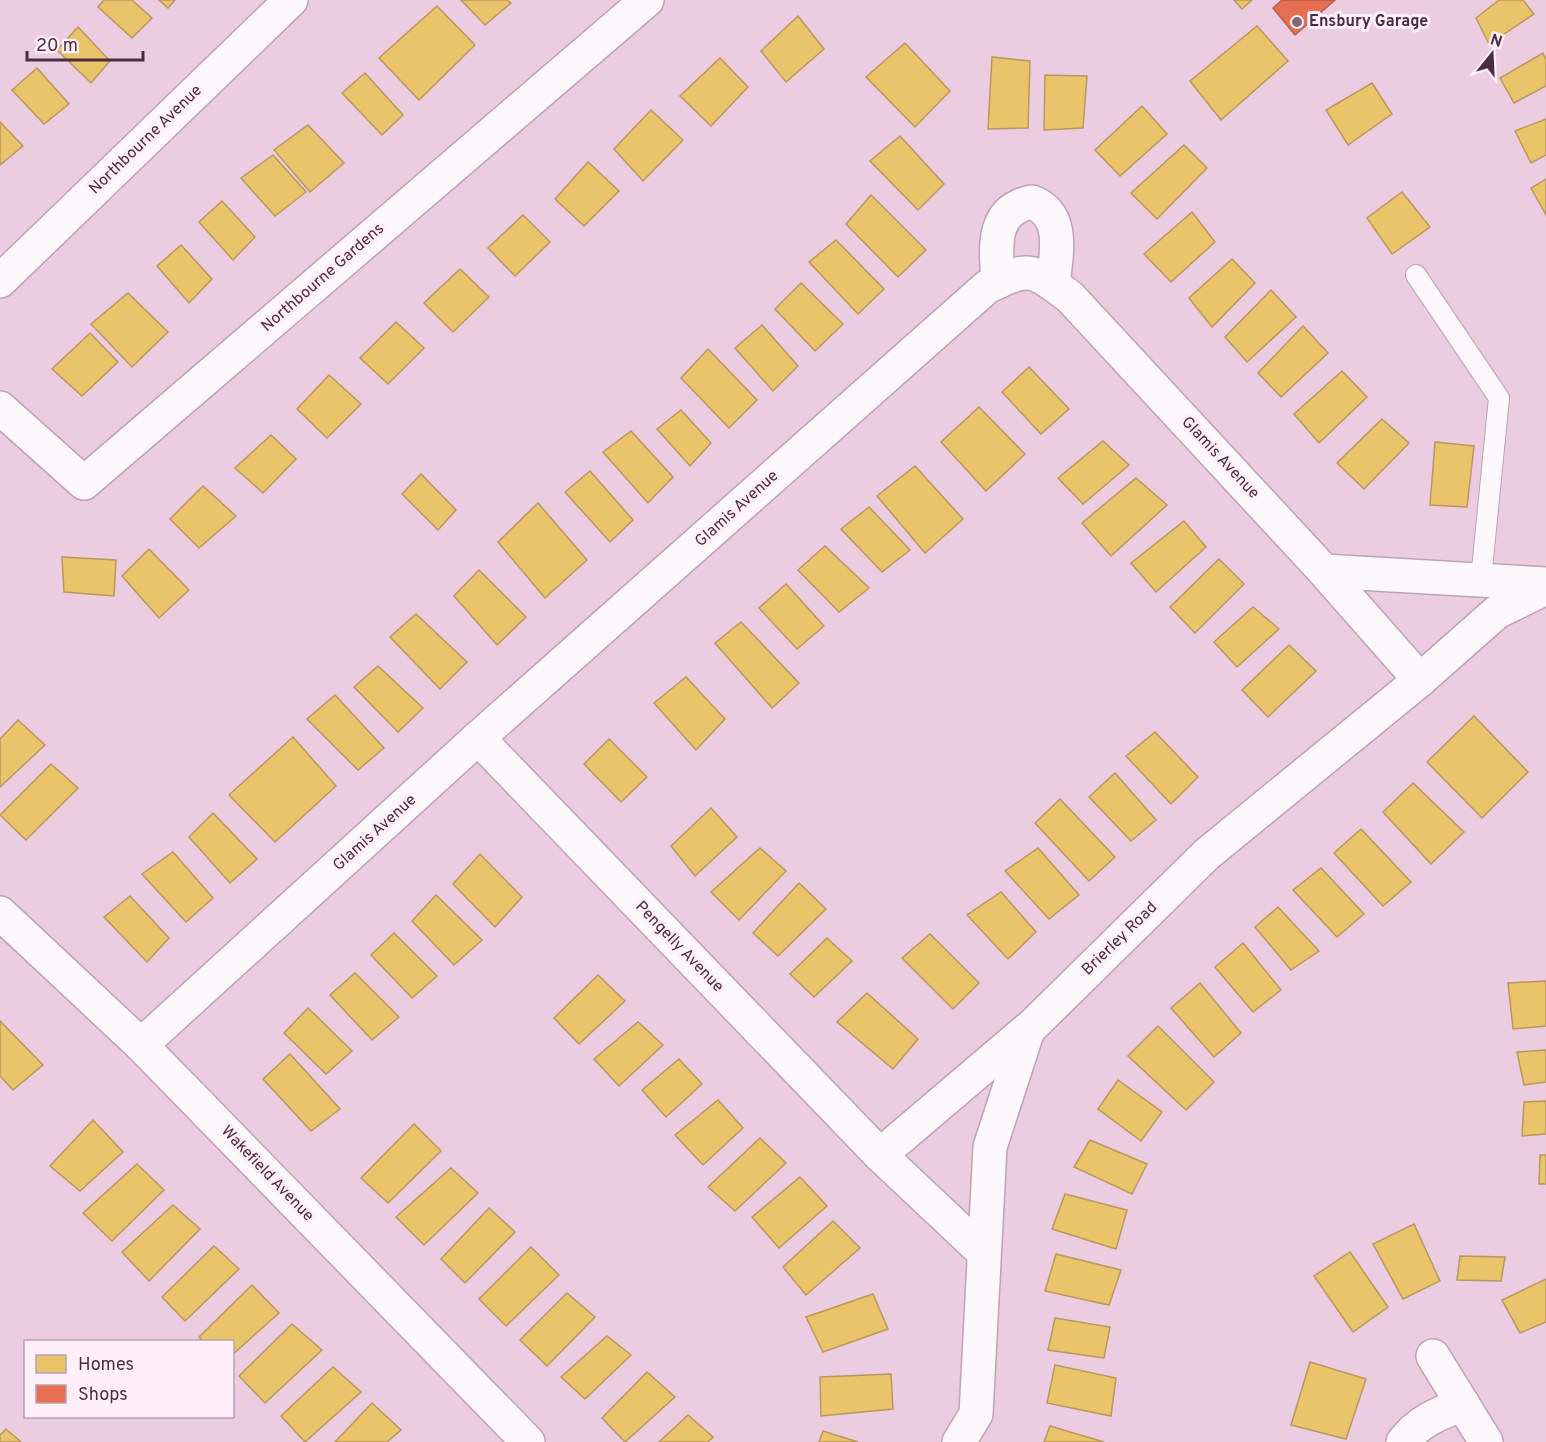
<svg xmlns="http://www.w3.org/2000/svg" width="1546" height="1442" viewBox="0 0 1546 1442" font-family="Overpass,sans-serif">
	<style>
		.homes { fill: #e9c46a; stroke: #b9975d; stroke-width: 1.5 }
		.shops { fill: #e76f51; stroke: #b85c4c; stroke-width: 1.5 }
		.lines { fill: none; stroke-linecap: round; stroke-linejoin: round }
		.service-casing { stroke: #bea3b4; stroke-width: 22 }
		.minor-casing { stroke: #bea3b4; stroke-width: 36 }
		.service { stroke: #fcf7fa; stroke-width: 20 }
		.minor { stroke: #fcf7fa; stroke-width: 33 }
		.poi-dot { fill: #826578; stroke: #feeff8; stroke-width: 2 }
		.labels { text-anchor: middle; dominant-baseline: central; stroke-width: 6; stroke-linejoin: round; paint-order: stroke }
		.poi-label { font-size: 16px; font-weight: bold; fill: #4a2e40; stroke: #feeff8; text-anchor: start }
		.street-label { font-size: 16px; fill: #4a2e40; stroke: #feeff8 }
	</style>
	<rect width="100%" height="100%" fill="#ebcce0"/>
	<g class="homes">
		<path d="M104 0H132L152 18 132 38 98 7Z"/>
		<path d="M159 0H175L168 8Z"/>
		<path d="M461 0H507L511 3 485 25Z"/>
		<path d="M1234 0H1252L1242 9Z"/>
		<path d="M1499 0H1523L1534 14 1489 44 1476 18Z"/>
		<path d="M437 6 475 45 419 100 379 58Z"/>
		<path d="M798 16 824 49 786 82 761 51Z"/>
		<path d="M1257 26 1288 61 1221 120 1190 81Z"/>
		<path d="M78 27 110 61 91 83 57 50Z"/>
		<path d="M905 43 950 91 915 127 866 77Z"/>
		<path d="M1543 53 1546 60V86L1514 103 1500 78Z"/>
		<path d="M992 57 1030 61 1028 128 988 129Z"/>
		<path d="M720 58 748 87 711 126 680 96Z"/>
		<path d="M37 68 69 104 44 124 12 90Z"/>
		<path d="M365 73 403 115 382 135 342 93Z"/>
		<path d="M1045 75 1087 76 1083 128 1044 130Z"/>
		<path d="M1372 83 1392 114 1348 145 1326 110Z"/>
		<path d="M1142 106 1167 134 1120 176 1095 150Z"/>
		<path d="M651 110 683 140 643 181 614 149Z"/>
		<path d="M1546 119V155L1531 163 1515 131Z"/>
		<path d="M0 122 23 146 0 165Z"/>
		<path d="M308 125 344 163 310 192 274 150Z"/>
		<path d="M900 136 944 184 918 210 870 161Z"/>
		<path d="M1184 145 1207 168 1157 219 1131 193Z"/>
		<path d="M273 155 306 192 275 216 241 178Z"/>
		<path d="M588 162 619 191 584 226 555 199Z"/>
		<path d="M1546 179V215L1531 188Z"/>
		<path d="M1402 192 1430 227 1392 254 1367 218Z"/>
		<path d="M871 195 926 250 898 277 846 224Z"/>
		<path d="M222 201 255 237 233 260 199 222Z"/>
		<path d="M1192 212 1215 242 1171 282 1144 254Z"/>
		<path d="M523 215 550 242 515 276 488 248Z"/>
		<path d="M836 240 884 289 858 314 809 262Z"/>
		<path d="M181 245 212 279 189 303 157 266Z"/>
		<path d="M1232 259 1255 283 1212 327 1189 298Z"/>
		<path d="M460 269 489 297 453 332 424 303Z"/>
		<path d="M801 283 843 324 815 351 775 309Z"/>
		<path d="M1271 290 1296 317 1247 362 1225 337Z"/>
		<path d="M128 293 168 332 132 367 91 324Z"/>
		<path d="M396 322 424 348 388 384 360 358Z"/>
		<path d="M762 325 798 366 773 391 735 348Z"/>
		<path d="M1303 326 1328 353 1281 397 1258 373Z"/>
		<path d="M90 333 118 362 82 396 52 369Z"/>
		<path d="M708 349 757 400 729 428 681 378Z"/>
		<path d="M1029 367 1069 409 1041 434 1002 392Z"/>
		<path d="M1342 371 1367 397 1319 443 1294 414Z"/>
		<path d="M329 375 361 404 327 438 297 409Z"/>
		<path d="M979 407 1025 454 986 491 941 442Z"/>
		<path d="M681 410 711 443 690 466 657 429Z"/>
		<path d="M1382 419 1409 443 1364 489 1337 463Z"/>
		<path d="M631 431 673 477 648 503 603 452Z"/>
		<path d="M271 435 296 459 263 493 235 468Z"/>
		<path d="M1103 441 1129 465 1083 504 1058 478Z"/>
		<path d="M1435 442 1474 446 1467 507 1430 505Z"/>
		<path d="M915 466 963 519 925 553 877 496Z"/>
		<path d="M590 471 633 520 610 542 565 492Z"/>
		<path d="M421 474 456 510 438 530 402 494Z"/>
		<path d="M1136 478 1167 505 1111 556 1082 523Z"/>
		<path d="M203 486 236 516 199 548 170 519Z"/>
		<path d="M538 503 587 560 545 598 498 542Z"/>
		<path d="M869 507 910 550 882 572 841 529Z"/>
		<path d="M1184 521 1206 547 1156 592 1131 563Z"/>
		<path d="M825 546 869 588 839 612 798 570Z"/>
		<path d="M149 549 189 590 159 618 122 576Z"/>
		<path d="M62 557 116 560 114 596 64 592Z"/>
		<path d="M1219 559 1244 584 1195 633 1170 607Z"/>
		<path d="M479 570 526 617 497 645 454 596Z"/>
		<path d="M786 584 824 626 797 649 759 608Z"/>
		<path d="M1253 607 1279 629 1237 667 1214 642Z"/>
		<path d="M416 614 467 662 440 689 390 637Z"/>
		<path d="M741 622 799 683 772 708 715 643Z"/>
		<path d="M1289 645 1316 671 1268 717 1242 690Z"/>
		<path d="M378 666 423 708 398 732 354 687Z"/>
		<path d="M686 677 725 719 696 750 654 703Z"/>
		<path d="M335 695 384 748 358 770 307 719Z"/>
		<path d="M1474 716 1528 772 1482 818 1427 762Z"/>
		<path d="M18 720 45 745 0 787V739Z"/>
		<path d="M1155 732 1198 777 1171 804 1126 756Z"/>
		<path d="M293 737 336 786 275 842 229 795Z"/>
		<path d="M609 739 647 777 621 802 584 764Z"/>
		<path d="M51 764 78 788 26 840 0 815Z"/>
		<path d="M1115 773 1156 820 1131 841 1089 797Z"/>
		<path d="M1413 783 1464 832 1431 864 1383 812Z"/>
		<path d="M1060 799 1115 857 1089 881 1035 823Z"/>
		<path d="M711 808 737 837 695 876 671 846Z"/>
		<path d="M213 813 257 859 230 883 189 837Z"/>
		<path d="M1361 829 1411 882 1383 906 1334 853Z"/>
		<path d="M760 848 786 871 739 920 711 892Z"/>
		<path d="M1038 848 1079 895 1049 919 1005 871Z"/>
		<path d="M173 852 213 898 186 922 142 874Z"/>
		<path d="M480 854 522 897 495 927 453 884Z"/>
		<path d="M1321 868 1364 914 1337 937 1293 890Z"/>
		<path d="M799 883 826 909 778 956 753 933Z"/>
		<path d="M1001 892 1036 932 1008 959 967 915Z"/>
		<path d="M436 895 482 940 454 965 412 921Z"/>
		<path d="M130 896 169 938 147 962 104 917Z"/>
		<path d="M1278 907 1319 951 1291 970 1255 927Z"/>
		<path d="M394 933 437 976 412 998 371 955Z"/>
		<path d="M930 934 979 983 953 1009 902 958Z"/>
		<path d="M827 938 852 961 814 997 790 974Z"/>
		<path d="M1243 943 1281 990 1253 1012 1215 967Z"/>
		<path d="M355 973 399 1017 372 1040 330 995Z"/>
		<path d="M598 975 625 1001 579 1044 554 1018Z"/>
		<path d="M1546 981V1026L1513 1029 1508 983Z"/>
		<path d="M1200 983 1241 1033 1214 1057 1171 1008Z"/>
		<path d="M867 993 918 1039 893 1069 837 1022Z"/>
		<path d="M308 1008 352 1051 326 1074 284 1033Z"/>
		<path d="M0 1021 43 1065 13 1090 0 1076Z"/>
		<path d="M638 1022 663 1045 619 1086 594 1059Z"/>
		<path d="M1158 1026 1214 1082 1186 1110 1128 1056Z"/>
		<path d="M1546 1050V1082L1524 1085 1517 1052Z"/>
		<path d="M290 1054 340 1109 311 1131 263 1079Z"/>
		<path d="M679 1059 702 1084 666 1117 642 1090Z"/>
		<path d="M1118 1080 1162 1112 1141 1141 1098 1109Z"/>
		<path d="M718 1100 743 1128 703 1165 675 1135Z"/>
		<path d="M1546 1101V1134L1522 1136 1524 1102Z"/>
		<path d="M93 1120 123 1152 80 1191 50 1166Z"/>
		<path d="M414 1124 441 1151 388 1203 361 1178Z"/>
		<path d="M760 1138 786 1163 735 1211 708 1187Z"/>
		<path d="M1090 1140 1147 1164 1132 1194 1074 1167Z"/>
		<path d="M1540 1155H1546V1184H1539Z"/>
		<path d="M137 1164 164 1190 112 1241 83 1213Z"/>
		<path d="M451 1168 478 1193 424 1245 396 1217Z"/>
		<path d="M800 1177 827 1206 779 1248 752 1217Z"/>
		<path d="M1065 1194 1127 1210 1116 1249 1052 1229Z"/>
		<path d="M173 1205 200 1229 149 1281 122 1252Z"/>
		<path d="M489 1208 515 1232 465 1283 441 1259Z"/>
		<path d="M833 1221 860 1248 806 1295 783 1267Z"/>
		<path d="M1414 1224 1440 1281 1403 1299 1373 1244Z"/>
		<path d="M214 1246 239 1269 185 1321 162 1297Z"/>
		<path d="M531 1247 559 1275 506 1326 479 1299Z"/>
		<path d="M1350 1252 1388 1307 1353 1332 1314 1276Z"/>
		<path d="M1056 1254 1121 1270 1109 1305 1045 1291Z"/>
		<path d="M1460 1256 1505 1257 1501 1281 1457 1280Z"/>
		<path d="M1546 1279V1322L1520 1333 1502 1300Z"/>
		<path d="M252 1285 279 1313 232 1355V1342H204L199 1337Z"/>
		<path d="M567 1293 595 1317 547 1366 520 1340Z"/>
		<path d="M873 1294 888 1329 823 1352 806 1317Z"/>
		<path d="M1055 1318 1110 1327 1104 1358 1048 1350Z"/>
		<path d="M292 1324 322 1350 265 1403 239 1376Z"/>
		<path d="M607 1336 631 1355 585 1399 561 1377Z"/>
		<path d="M1310 1362 1366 1379 1346 1439 1291 1425Z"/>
		<path d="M1055 1365 1116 1378 1111 1416 1047 1403Z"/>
		<path d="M333 1367 361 1392 305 1442 281 1416Z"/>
		<path d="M647 1372 675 1397 625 1442 602 1418Z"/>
		<path d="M891 1374 893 1409 821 1416 820 1377Z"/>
		<path d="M372 1403 401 1430 387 1442H335Z"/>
		<path d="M688 1415 713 1437 708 1442H659Z"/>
		<path d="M1050 1426 1104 1442H1044Z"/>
		<path d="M6 1429 21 1442H0V1435Z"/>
		<path d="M823 1431 858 1442H819Z"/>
	</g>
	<path class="shops" d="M1282 0H1335L1295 35 1273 8Z"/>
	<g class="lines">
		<g class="service-casing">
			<path id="service" d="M1416 275 1499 398 1481 579"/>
		</g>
		<g class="minor-casing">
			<g id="minor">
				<path d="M0 281 291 0"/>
				<path d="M998 282C996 249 990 210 1032 202 1066 215 1056 255 1053 284"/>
				<path d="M0 408 84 483 647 0"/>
				<path d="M1324 571 1546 584"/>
				<path d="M478 738 880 1155 1027 1030"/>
				<path d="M0 913 141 1045 528 1442"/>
				<path d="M141 1045 478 738 987 287C1030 265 1032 269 1070 297L1324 571 1420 680"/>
				<path d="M880 1155 983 1252"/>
				<path d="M1433 1356 1486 1442"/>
				<path d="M959 1442 976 1414 990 1147 1028 1030 1207 854 1420 680 1497 612 1546 588"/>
				<path d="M1403 1442C1419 1421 1438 1414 1463 1404"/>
			</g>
		</g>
		<use href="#service" class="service"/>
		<use href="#minor" class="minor"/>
	</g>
	<circle class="poi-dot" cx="1297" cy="22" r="6"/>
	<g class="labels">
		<g class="poi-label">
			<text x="1309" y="22">Ensbury Garage</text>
		</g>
		<g class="street-label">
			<text transform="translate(146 140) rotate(-44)">Northbourne Avenue</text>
			<text transform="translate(323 278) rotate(-41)">Northbourne Gardens</text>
			<text transform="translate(1220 458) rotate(47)">Glamis Avenue</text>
			<text transform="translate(737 509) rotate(-42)">Glamis Avenue</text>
			<text transform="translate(375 833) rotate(-42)">Glamis Avenue</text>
			<text transform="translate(1120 939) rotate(-44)">Brierley Road</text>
			<text transform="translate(679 947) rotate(46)">Pengelly Avenue</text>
			<text transform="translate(267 1174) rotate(46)">Wakefield Avenue</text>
		</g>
	</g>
	<rect x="24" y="1340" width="210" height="78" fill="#feeff8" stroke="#b6a2ae" stroke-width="1.5"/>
	<rect x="36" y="1355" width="30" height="18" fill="#e9c46a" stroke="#b6a2ae" stroke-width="1.5"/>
	<text x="78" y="1370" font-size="18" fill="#4a2e40">Homes</text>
	<rect x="36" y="1385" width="30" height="18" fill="#e76f51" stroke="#b6a2ae" stroke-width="1.5"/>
	<text x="78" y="1400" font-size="18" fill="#4a2e40">Shops</text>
	<g transform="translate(1492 54) rotate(18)" stroke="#feeff8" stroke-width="4.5" paint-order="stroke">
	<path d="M0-4.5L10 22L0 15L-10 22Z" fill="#4a2e40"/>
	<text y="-9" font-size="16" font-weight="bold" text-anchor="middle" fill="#4a2e40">N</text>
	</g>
	<path d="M27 51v9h116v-9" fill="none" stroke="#4a2e40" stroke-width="3"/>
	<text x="36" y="51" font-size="18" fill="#4a2e40" stroke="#feeff8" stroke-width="4.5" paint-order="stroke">20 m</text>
</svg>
